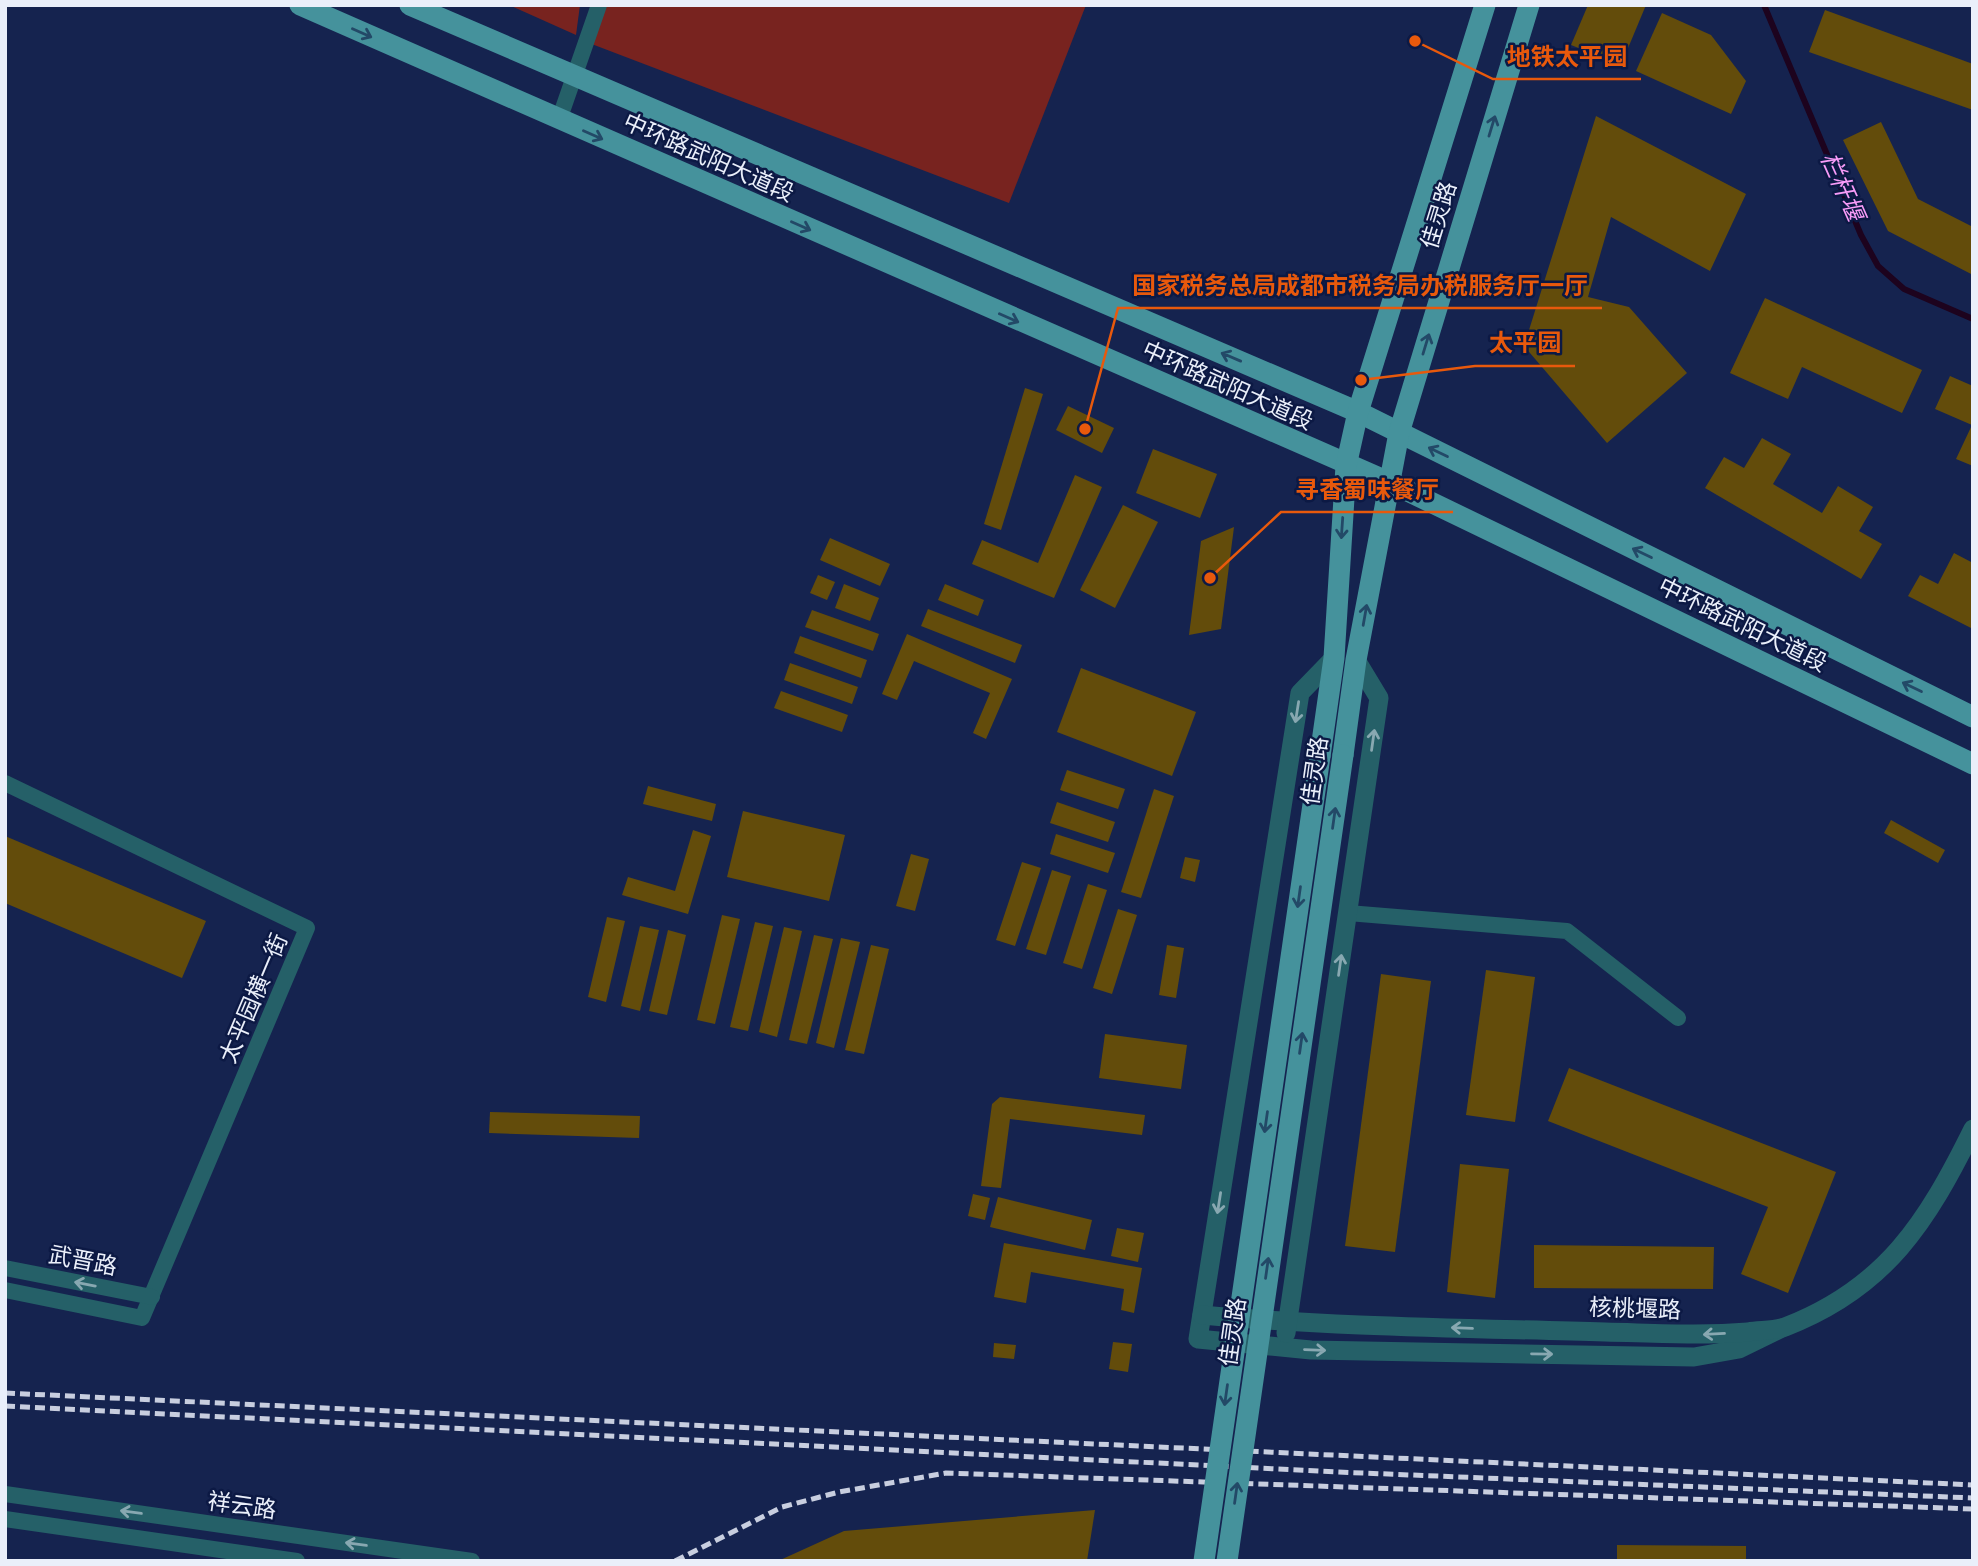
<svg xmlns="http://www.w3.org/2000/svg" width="1978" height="1566" viewBox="0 0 1978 1566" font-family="'Archivo Narrow','Noto Sans SC',sans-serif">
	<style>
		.green { fill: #78231f }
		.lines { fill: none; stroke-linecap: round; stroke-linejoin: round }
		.stream { stroke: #1d031e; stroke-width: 6 }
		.building { fill: #634c0b }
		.minor { stroke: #256068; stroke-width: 16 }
		.tertiary { stroke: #256068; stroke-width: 19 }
		.primary { stroke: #45929c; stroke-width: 21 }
		.rail { stroke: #c8cedf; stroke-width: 5; stroke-dasharray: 10 5; stroke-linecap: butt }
		.primary-bridge { stroke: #45929c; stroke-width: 21 }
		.oneway { stroke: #234967 }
		.oneway2 { stroke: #88a8b1 }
		.labels { text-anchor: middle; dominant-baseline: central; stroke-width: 5; stroke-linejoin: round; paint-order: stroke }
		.street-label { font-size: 23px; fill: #eaeffa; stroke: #0c1944 }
		.water-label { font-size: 24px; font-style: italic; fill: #f89cf8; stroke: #0c1944 }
		.leader { fill: none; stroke: #e8590c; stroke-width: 2.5 }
		.callout-dot { fill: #e8590c; stroke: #0c1944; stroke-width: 2.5 }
		.callout-label { font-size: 24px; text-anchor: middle; font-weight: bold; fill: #e8590c; stroke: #0c1944; stroke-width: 5; stroke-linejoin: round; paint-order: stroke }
	</style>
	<rect width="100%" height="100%" fill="#15234f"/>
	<g class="green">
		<path d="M509 5H580L576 35Z"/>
		<path d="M604 5H1086L1009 203 589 43Z"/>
	</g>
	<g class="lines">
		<path class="stream" d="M1764 5 1861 235 1878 266 1904 289 1973 319"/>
	</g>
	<g class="building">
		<path d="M1588 5H1646L1621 65 1571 45Z"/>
		<path d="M1825 10 1973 64V110L1809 52Z"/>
		<path d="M1662 13 1711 35 1746 81 1731 114 1636 71Z"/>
		<path d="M1596 116 1746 194 1710 271 1611 217 1588 297 1629 307 1687 373 1607 443 1524 346Z"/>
		<path d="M1881 122 1918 199 1973 227V275L1888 231 1843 140Z"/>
		<path d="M1765 298 1922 370 1902 413 1802 367 1788 399 1730 373Z"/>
		<path d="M1950 376 1973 386V466L1956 459 1972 425 1935 409Z"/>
		<path d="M1025 388 1043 394 1001 530 984 524Z"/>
		<path d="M1068 406 1114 428 1102 453 1056 430Z"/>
		<path d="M1762 438 1791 454 1773 484 1822 513 1838 486 1873 507 1859 531 1882 544 1861 579 1705 488 1724 457 1744 468Z"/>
		<path d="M1153 449 1217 474 1200 518 1136 493Z"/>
		<path d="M1075 475 1102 487 1054 598 972 564 982 540 1038 563Z"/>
		<path d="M1123 505 1158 522 1115 608 1080 590Z"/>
		<path d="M1234 527 1221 629 1189 635 1201 541Z"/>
		<path d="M830 538 890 564 880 586 820 560Z"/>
		<path d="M1954 553 1973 563V629L1908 596 1920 575 1938 584Z"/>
		<path d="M818 575 835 582 827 600 810 593Z"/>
		<path d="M844 584 879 598 870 621 835 608Z"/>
		<path d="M945 584 984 600 978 616 938 600Z"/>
		<path d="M928 609 1022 645 1015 663 921 626Z"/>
		<path d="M812 610 879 634 873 651 805 627Z"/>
		<path d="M907 634 1012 679 986 739 973 733 990 693 914 661 897 700 882 694Z"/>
		<path d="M800 636 867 660 861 678 794 653Z"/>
		<path d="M790 663 858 687 852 704 784 680Z"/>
		<path d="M1081 668 1196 712 1172 776 1057 732Z"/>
		<path d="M781 691 848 715 842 732 774 708Z"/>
		<path d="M1067 770 1125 789 1118 809 1060 790Z"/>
		<path d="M648 786 716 804 712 821 643 804Z"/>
		<path d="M1154 789 1174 796 1141 898 1121 892Z"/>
		<path d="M1057 802 1115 822 1108 842 1050 823Z"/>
		<path d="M743 811 845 835 829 901 727 877Z"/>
		<path d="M1891 820 1945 850 1938 863 1884 833Z"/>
		<path d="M693 830 711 836 688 914 622 895 628 877 675 891Z"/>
		<path d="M1056 834 1115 853 1108 873 1050 854Z"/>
		<path d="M5 836 206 921 182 978 5 903Z"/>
		<path d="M911 854 929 859 915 911 896 906Z"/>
		<path d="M1185 857 1200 860 1195 882 1180 878Z"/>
		<path d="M1022 862 1041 868 1015 946 996 940Z"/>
		<path d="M1052 870 1071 876 1046 955 1026 949Z"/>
		<path d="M1088 884 1107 890 1082 969 1063 963Z"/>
		<path d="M1118 909 1137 915 1112 994 1093 988Z"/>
		<path d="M722 915 740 919 715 1024 697 1020Z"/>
		<path d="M607 917 625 921 606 1002 588 997Z"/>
		<path d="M755 922 773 926 748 1031 730 1027Z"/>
		<path d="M640 926 659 930 640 1011 621 1006Z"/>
		<path d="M784 927 802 931 777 1037 759 1032Z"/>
		<path d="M668 930 686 935 667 1015 649 1011Z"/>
		<path d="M814 935 833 939 807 1044 789 1040Z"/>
		<path d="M841 938 860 942 834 1048 816 1043Z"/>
		<path d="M871 945 889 949 864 1054 845 1050Z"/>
		<path d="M1167 945 1184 948 1176 998 1159 995Z"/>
		<path d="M1486 970 1535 977 1515 1122 1466 1115Z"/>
		<path d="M1381 974 1431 981 1395 1252 1345 1246Z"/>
		<path d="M1105 1034 1187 1045 1181 1089 1099 1078Z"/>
		<path d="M1569 1068 1836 1172 1788 1293 1741 1274 1768 1207 1548 1121Z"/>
		<path d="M1000 1097 1145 1115 1142 1135 1010 1119 1001 1188 981 1186 992 1104Z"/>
		<path d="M490 1112 640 1116 639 1138 489 1133Z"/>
		<path d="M1460 1164 1509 1169 1495 1298 1447 1292Z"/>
		<path d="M973 1194 990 1198 985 1220 968 1216Z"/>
		<path d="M998 1197 1092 1220 1085 1250 990 1227Z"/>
		<path d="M1117 1228 1144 1233 1138 1262 1111 1256Z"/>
		<path d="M1004 1243 1142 1268 1134 1313 1121 1310 1124 1289 1031 1272 1026 1303 994 1297Z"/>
		<path d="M1534 1245 1714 1247 1713 1289 1534 1288Z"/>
		<path d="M1113 1342 1132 1344 1128 1372 1109 1369Z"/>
		<path d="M994 1343 1016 1345 1014 1359 993 1357Z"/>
		<path d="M1095 1510 1087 1561H778L844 1531Z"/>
		<path d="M1617 1545 1746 1546V1561H1617Z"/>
	</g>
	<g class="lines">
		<g class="minor">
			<path d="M559 120 599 5"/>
			<path d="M5 783 307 928 142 1318 5 1290"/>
			<path d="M1348 913 1567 931 1678 1018"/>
			<path d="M5 1268 152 1297"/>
			<path d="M5 1494 472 1561"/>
			<path d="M5 1519 297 1561"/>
		</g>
		<g class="tertiary">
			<path d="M1334 658 1300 693 1198 1339 1311 1350 1694 1357 1739 1349 1782 1328"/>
			<path d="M1202 1315C1336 1327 1471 1328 1605 1332 1653 1333 1700 1336 1748 1332 1760 1330 1774 1331 1785 1327 1886 1288 1927 1222 1973 1129"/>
			<path d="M1286 1333 1379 698 1356 660"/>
		</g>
		<g class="primary">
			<path d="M300 5 1389 482 1973 764"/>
			<path d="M410 5 1358 412 1973 717"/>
			<path d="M1343 755 1356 660 1399 433 1529 5"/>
			<path d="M1320 756 1334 658 1346 466 1358 412 1485 5"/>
		</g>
		<g class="rail">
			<path d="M5 1393 1973 1485"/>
			<path d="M5 1406 1338 1472 1973 1498"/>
			<path d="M675 1561 782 1507 839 1492 946 1473 1973 1509"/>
		</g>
		<g class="primary-bridge">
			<path d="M1204 1561 1320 756"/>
			<path d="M1227 1561 1343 755"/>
		</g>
	</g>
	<defs><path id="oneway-shaft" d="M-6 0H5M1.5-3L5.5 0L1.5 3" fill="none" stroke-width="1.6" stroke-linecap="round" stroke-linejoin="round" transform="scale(1.75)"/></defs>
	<g class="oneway">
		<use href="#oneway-shaft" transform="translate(362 33) rotate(24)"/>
		<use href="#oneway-shaft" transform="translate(1492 126) rotate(-73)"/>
		<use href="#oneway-shaft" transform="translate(593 135) rotate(24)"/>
		<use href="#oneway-shaft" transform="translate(801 226) rotate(24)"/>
		<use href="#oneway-shaft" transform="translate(1009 318) rotate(24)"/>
		<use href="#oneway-shaft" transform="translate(1426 344) rotate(-73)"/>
		<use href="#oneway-shaft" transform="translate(1231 357) rotate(-157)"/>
		<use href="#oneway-shaft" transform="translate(1438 452) rotate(-154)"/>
		<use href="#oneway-shaft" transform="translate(1342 528) rotate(94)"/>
		<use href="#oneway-shaft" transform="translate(1642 553) rotate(-154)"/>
		<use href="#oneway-shaft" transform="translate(1365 615) rotate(-80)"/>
		<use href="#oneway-shaft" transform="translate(1912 687) rotate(-154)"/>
		<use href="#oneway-shaft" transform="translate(1334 818) rotate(-82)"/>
		<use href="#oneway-shaft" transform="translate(1299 897) rotate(98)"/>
		<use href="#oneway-shaft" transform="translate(1301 1043) rotate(-82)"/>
		<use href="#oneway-shaft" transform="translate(1266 1122) rotate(98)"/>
		<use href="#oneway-shaft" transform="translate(1267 1268) rotate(-82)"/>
		<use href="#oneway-shaft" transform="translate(1226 1395) rotate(98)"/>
		<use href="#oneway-shaft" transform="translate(1236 1493) rotate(-82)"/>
	</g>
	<g class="oneway2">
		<use href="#oneway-shaft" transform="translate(1297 712) rotate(99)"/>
		<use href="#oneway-shaft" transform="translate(1373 740) rotate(-82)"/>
		<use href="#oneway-shaft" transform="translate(1340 965) rotate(-82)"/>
		<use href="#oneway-shaft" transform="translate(1219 1203) rotate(99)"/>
		<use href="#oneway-shaft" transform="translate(85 1284) rotate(-169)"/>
		<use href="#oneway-shaft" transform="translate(1462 1328) rotate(-178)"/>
		<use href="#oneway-shaft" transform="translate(1714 1334) rotate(177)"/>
		<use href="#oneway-shaft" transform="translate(1315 1350) rotate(2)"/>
		<use href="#oneway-shaft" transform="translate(1542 1354) rotate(1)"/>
		<use href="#oneway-shaft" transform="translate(131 1512) rotate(-172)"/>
		<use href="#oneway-shaft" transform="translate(356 1544) rotate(-172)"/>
	</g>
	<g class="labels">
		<g class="street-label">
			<text transform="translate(709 157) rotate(24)">中环路武阳大道段</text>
			<text transform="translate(1438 215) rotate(-73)">佳灵路</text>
			<text transform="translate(1228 385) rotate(24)">中环路武阳大道段</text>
			<text transform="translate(1743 624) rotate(26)">中环路武阳大道段</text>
			<text transform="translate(1314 771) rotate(-82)">佳灵路</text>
			<text transform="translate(253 998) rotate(-67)">太平园横一街</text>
			<text transform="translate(83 1260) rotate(11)">武晋路</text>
			<text transform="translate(1635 1308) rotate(2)">核桃堰路</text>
			<text transform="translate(1232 1332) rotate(-82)">佳灵路</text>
			<text transform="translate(242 1505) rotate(8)">祥云路</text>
		</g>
		<g class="water-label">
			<text transform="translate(1843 186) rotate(66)">栏杆堰</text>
		</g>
	</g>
	<path class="leader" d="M1415 41L1493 79H1641M1085 429L1118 308H1602M1361 380L1475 366H1575M1210 578L1281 512H1453"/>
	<g class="callout-dot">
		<circle cx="1415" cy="41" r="7"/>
		<circle cx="1085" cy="429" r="7"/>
		<circle cx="1361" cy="380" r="7"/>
		<circle cx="1210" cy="578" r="7"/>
	</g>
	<g class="callout-label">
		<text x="1567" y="65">地铁太平园</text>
		<text x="1360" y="294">国家税务总局成都市税务局办税服务厅一厅</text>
		<text x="1525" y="351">太平园</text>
		<text x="1367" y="498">寻香蜀味餐厅</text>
	</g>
	<rect width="1978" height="1566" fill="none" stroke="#eaeffa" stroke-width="14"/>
</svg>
